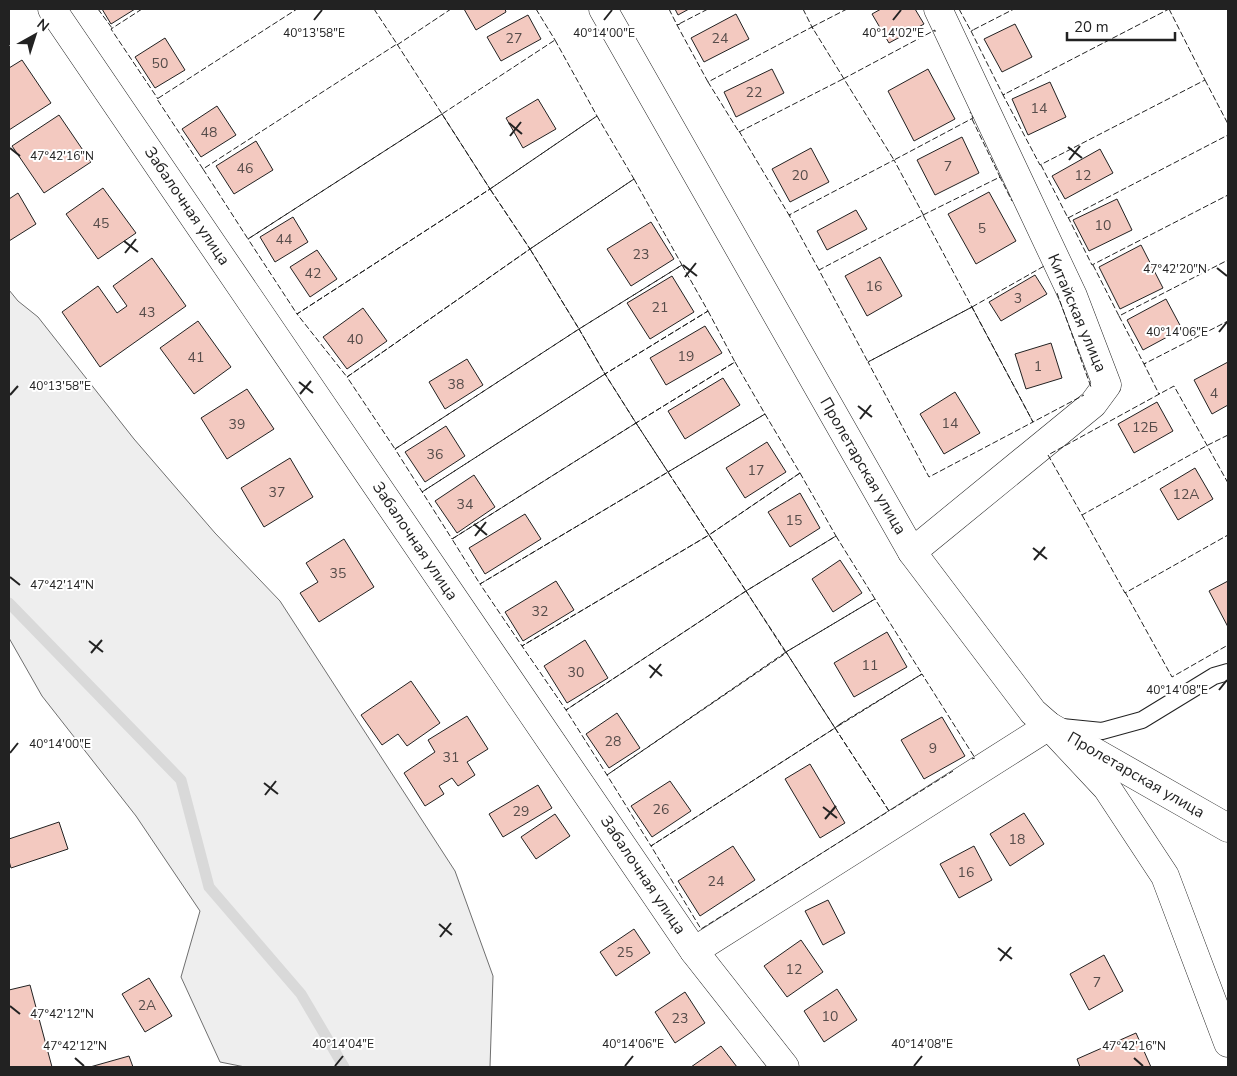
<svg xmlns="http://www.w3.org/2000/svg" width="1237" height="1076" viewBox="0 0 1237 1076" font-family="'Nunito Sans',sans-serif">
	<style>
		.green { fill: #eee; stroke: #6f6f6f }
		.lines { fill: none; stroke-linecap: round; stroke-linejoin: round }
		.stream { stroke: #d9d9d9; stroke-width: 11 }
		.building { fill: #f3c9c0; stroke: #222 }
		.lane-casing { stroke: #222; stroke-width: 18 }
		.street-casing { stroke: #222; stroke-width: 29 }
		.lane { stroke: #fff; stroke-width: 16 }
		.street { stroke: #fff; stroke-width: 28 }
		.fence { stroke: #222; stroke-width: 1; stroke-dasharray: 6 2.5; stroke-linecap: butt }
		.ticks { fill: none; stroke: #222; stroke-width: 2 }
		.labels { text-anchor: middle; dominant-baseline: central; stroke-width: 4; stroke-linejoin: round; paint-order: stroke }
		.number-label { font-size: 14px; fill: #564c4a }
		.street-label { font-size: 16px; fill: #222; stroke: #fff }
		.ticks-label { font-size: 12px; text-anchor: middle; fill: #222; stroke: #fff; stroke-width: 4; stroke-linejoin: round; paint-order: stroke }
	</style>
	<rect width="100%" height="100%" fill="#fff"/>
	<path class="green" d="M9 290 18 301 38 317 134 439 215 533 280 601 455 871 493 976 490 1067H245L220 1062 181 977 200 911 136 816 42 696 9 638Z"/>
	<g class="lines">
		<path class="stream" d="M9 603 181 780 209 887 301 994 344 1067"/>
	</g>
	<g class="building">
		<path d="M102 9H135L111 24Z"/>
		<path d="M464 9H505L506 12 476 30Z"/>
		<path d="M675 9H689L678 15Z"/>
		<path d="M881 9H915L924 24 889 43 872 14Z"/>
		<path d="M736 14 749 39 704 62 691 38Z"/>
		<path d="M528 15 541 39 501 61 487 37Z"/>
		<path d="M1015 24 1032 57 1002 72 984 39Z"/>
		<path d="M165 38 185 70 155 88 135 57Z"/>
		<path d="M22 60 51 103 9 130V68Z"/>
		<path d="M772 69 784 93 736 117 724 92Z"/>
		<path d="M928 69 955 119 914 141 888 91Z"/>
		<path d="M1050 82 1066 117 1028 135 1012 99Z"/>
		<path d="M538 99 556 129 523 148 506 118Z"/>
		<path d="M217 106 236 135 201 157 182 129Z"/>
		<path d="M59 115 91 162 44 193 12 146Z"/>
		<path d="M962 137 979 173 935 195 917 160Z"/>
		<path d="M256 141 273 170 234 194 216 166Z"/>
		<path d="M811 148 829 182 790 202 772 169Z"/>
		<path d="M1100 149 1113 173 1065 199 1052 176Z"/>
		<path d="M103 188 136 233 98 259 66 214Z"/>
		<path d="M989 192 1016 241 976 264 948 214Z"/>
		<path d="M18 193 36 224 9 241V199Z"/>
		<path d="M1117 199 1132 230 1089 251 1073 220Z"/>
		<path d="M856 210 867 229 827 250 817 231Z"/>
		<path d="M293 217 308 242 275 262 260 237Z"/>
		<path d="M651 222 674 259 631 286 607 249Z"/>
		<path d="M1141 245 1163 288 1120 309 1099 267Z"/>
		<path d="M317 250 337 279 310 297 290 267Z"/>
		<path d="M880 257 902 296 867 316 845 276Z"/>
		<path d="M152 258 186 306 100 367 62 312 98 286 117 313 127 306 113 286Z"/>
		<path d="M1035 275 1047 294 1001 321 989 302Z"/>
		<path d="M672 276 694 312 650 339 627 303Z"/>
		<path d="M1166 299 1182 329 1143 350 1127 320Z"/>
		<path d="M363 308 387 341 347 369 323 337Z"/>
		<path d="M198 321 231 367 194 394 160 348Z"/>
		<path d="M705 326 722 353 666 385 650 358Z"/>
		<path d="M1051 343 1062 378 1026 389 1015 354Z"/>
		<path d="M467 359 483 385 445 409 429 382Z"/>
		<path d="M1228 362V405L1212 414 1194 380Z"/>
		<path d="M723 378 740 405 685 439 668 411Z"/>
		<path d="M247 389 274 429 227 459 201 418Z"/>
		<path d="M955 392 980 433 944 454 920 414Z"/>
		<path d="M1157 402 1173 431 1134 453 1118 424Z"/>
		<path d="M446 426 465 456 425 482 405 452Z"/>
		<path d="M767 442 786 472 745 498 726 468Z"/>
		<path d="M290 458 313 497 264 527 241 488Z"/>
		<path d="M1195 468 1213 499 1178 520 1160 489Z"/>
		<path d="M474 475 495 507 457 533 435 501Z"/>
		<path d="M800 493 820 528 790 547 768 512Z"/>
		<path d="M525 514 541 539 485 574 469 548Z"/>
		<path d="M344 539 374 587 319 622 300 593 318 582 306 563Z"/>
		<path d="M840 560 862 593 833 612 812 579Z"/>
		<path d="M556 581 574 610 523 641 505 612Z"/>
		<path d="M1228 581V627L1209 591Z"/>
		<path d="M887 632 907 667 854 697 834 663Z"/>
		<path d="M585 640 608 678 567 703 544 666Z"/>
		<path d="M411 681 440 723 407 746 398 734 382 745 361 715Z"/>
		<path d="M617 713 640 748 609 768 586 734Z"/>
		<path d="M467 716 488 749 467 762 475 775 458 786 452 778 439 786 444 794 425 806 404 773 435 752 428 740Z"/>
		<path d="M942 717 965 756 924 779 901 740Z"/>
		<path d="M810 764 845 823 820 838 785 779Z"/>
		<path d="M670 781 691 811 652 837 631 806Z"/>
		<path d="M538 785 552 808 503 837 489 814Z"/>
		<path d="M1024 813 1044 844 1010 866 990 834Z"/>
		<path d="M555 814 570 836 536 859 521 837Z"/>
		<path d="M59 822 68 849 11 868 9 861V839Z"/>
		<path d="M733 846 755 880 700 916 678 881Z"/>
		<path d="M974 846 992 880 959 898 940 864Z"/>
		<path d="M828 900 845 933 823 945 805 911Z"/>
		<path d="M634 929 650 953 616 976 600 952Z"/>
		<path d="M801 940 823 972 787 997 764 966Z"/>
		<path d="M1104 955 1123 991 1089 1010 1070 974Z"/>
		<path d="M149 978 172 1016 145 1032 122 994Z"/>
		<path d="M30 985 52 1067H9V990Z"/>
		<path d="M837 989 857 1020 824 1042 804 1011Z"/>
		<path d="M685 992 705 1023 675 1043 655 1012Z"/>
		<path d="M1136 1033 1151 1067H1080L1077 1059Z"/>
		<path d="M721 1046 737 1067H691Z"/>
		<path d="M129 1056 133 1067H90Z"/>
	</g>
	<g class="lines">
		<g class="lane-casing">
			<path id="lane" d="M1062 727 1102 731 1142 720 1214 676 1228 672"/>
		</g>
		<g class="street-casing">
			<g id="street">
				<path d="M52 9 694 951 785 1067"/>
				<path d="M603 9 912 552 1033 712 1049 726 1228 828"/>
				<path d="M912 552 1093 404 1107 385 1073 296 938 9"/>
				<path d="M694 951 1049 726 1107 788 1165 876 1228 1043"/>
			</g>
		</g>
		<use href="#lane" class="lane"/>
		<use href="#street" class="street"/>
		<g class="fence">
			<path d="M98 9 112 28"/>
			<path d="M142 9 111 29 158 99"/>
			<path d="M374 9 397 44"/>
			<path d="M536 9 555 40"/>
			<path d="M669 9 677 25 680 24"/>
			<path d="M803 9 813 29"/>
			<path d="M959 9 971 31 973 30"/>
			<path d="M1169 9 1205 80 1040 165 1003 95Z"/>
			<path d="M812 27 847 9"/>
			<path d="M555 40 597 116 490 189 442 114Z"/>
			<path d="M397 44 442 114 248 239 203 169Z"/>
			<path d="M397 45 451 9"/>
			<path d="M843 79 739 132 708 82 812 27 894 160 973 118 970 112"/>
			<path d="M843 79 935 30V32"/>
			<path d="M1205 80 1228 124"/>
			<path d="M708 82 677 25 708 9"/>
			<path d="M1005 94 1003 95 971 31 1014 9"/>
			<path d="M442 114 490 189 297 314 248 239Z"/>
			<path d="M597 116 634 179 530 249 490 189Z"/>
			<path d="M972 119 1000 177 998 178"/>
			<path d="M739 131 789 215H791"/>
			<path d="M1041 165 1068 218 1228 135"/>
			<path d="M203 169 157 99 297 9"/>
			<path d="M634 179 682 265 579 329 530 249Z"/>
			<path d="M490 189 530 249 347 377 297 314Z"/>
			<path d="M923 215 1000 177 1012 201"/>
			<path d="M1068 217 1092 265 1228 195"/>
			<path d="M530 249 579 329 395 449 347 377Z"/>
			<path d="M682 265 708 311 605 374 579 329Z"/>
			<path d="M1093 265 1119 316 1228 260"/>
			<path d="M819 270 789 215 894 160 924 216"/>
			<path d="M1057 293 1091 387"/>
			<path d="M972 307 868 362 819 270 923 215 1033 422 1084 395"/>
			<path d="M972 307 1046 265"/>
			<path d="M972 307 1033 422 929 477 868 362Z"/>
			<path d="M708 311 735 362 636 423 605 374Z"/>
			<path d="M1119 316 1144 364 1228 321"/>
			<path d="M735 362 765 414 668 472 636 423Z"/>
			<path d="M1146 363 1144 364 1159 394 1160 393"/>
			<path d="M765 414 800 473 709 535 668 472Z"/>
			<path d="M636 423 668 472 480 584 452 539Z"/>
			<path d="M1228 435 1208 445 1082 515 1048 455 1174 386 1228 483"/>
			<path d="M668 472 709 535 522 646 480 584Z"/>
			<path d="M800 473 836 536 746 591 709 535Z"/>
			<path d="M422 492 605 374 579 329 395 449 452 539 636 423 605 374 422 492"/>
			<path d="M1082 515 1125 593 1228 535"/>
			<path d="M709 535 746 591 566 710 522 646Z"/>
			<path d="M836 536 875 599 786 652 746 591Z"/>
			<path d="M746 591 786 653 607 775 566 710Z"/>
			<path d="M1125 592 1172 677 1228 645"/>
			<path d="M786 652 835 728 651 846 607 775Z"/>
			<path d="M840 724 922 674 975 758 972 759"/>
			<path d="M840 724 835 728 786 652 875 599 922 674 835 728 889 811 953 771"/>
			<path d="M835 728 889 811 701 929 651 846Z"/>
		</g>
	</g>
	<path class="ticks" d="M314 20 322 10M604 20 612 10M893 20 901 10M509 123 522 134M510 136 521 122M1068 147 1082 158M10 148 20 156M1069 160 1080 146M124 241 138 252M125 253 136 239M683 265 697 276M1217 268 1227 276M685 277 696 263M1219 332 1227 322M299 382 313 393M300 394 311 381M10 395 18 386M858 406 872 417M860 419 871 405M474 524 487 535M475 536 486 522M1033 548 1047 559M1034 560 1045 547M10 577 20 585M89 641 103 652M91 653 102 640M649 665 662 676M650 678 661 664M1219 690 1227 680M10 753 18 743M264 783 278 794M265 795 276 781M823 807 837 818M825 819 836 806M439 924 452 935M440 937 451 923M998 948 1012 959M1000 961 1011 947M10 1006 20 1014M75 1058 84 1066M1134 1058 1143 1066M335 1066 343 1056M625 1066 633 1056M914 1066 922 1056"/>
	<g class="labels">
		<g class="number-label">
			<text x="514" y="38">27</text>
			<text x="720" y="38">24</text>
			<text x="160" y="63">50</text>
			<text x="754" y="92">22</text>
			<text x="1039" y="108">14</text>
			<text x="209" y="132">48</text>
			<text x="948" y="166">7</text>
			<text x="245" y="168">46</text>
			<text x="800" y="175">20</text>
			<text x="1083" y="175">12</text>
			<text x="101" y="223">45</text>
			<text x="1103" y="225">10</text>
			<text x="982" y="228">5</text>
			<text x="284" y="239">44</text>
			<text x="641" y="254">23</text>
			<text x="313" y="273">42</text>
			<text x="874" y="286">16</text>
			<text x="1018" y="298">3</text>
			<text x="660" y="307">21</text>
			<text x="147" y="312">43</text>
			<text x="355" y="339">40</text>
			<text x="686" y="356">19</text>
			<text x="196" y="357">41</text>
			<text x="1038" y="366">1</text>
			<text x="456" y="384">38</text>
			<text x="1214" y="393">4</text>
			<text x="950" y="423">14</text>
			<text x="237" y="424">39</text>
			<text x="1145" y="427">12Б</text>
			<text x="435" y="454">36</text>
			<text x="756" y="470">17</text>
			<text x="277" y="492">37</text>
			<text x="1186" y="494">12А</text>
			<text x="465" y="504">34</text>
			<text x="794" y="520">15</text>
			<text x="338" y="573">35</text>
			<text x="540" y="611">32</text>
			<text x="870" y="665">11</text>
			<text x="576" y="672">30</text>
			<text x="613" y="741">28</text>
			<text x="933" y="748">9</text>
			<text x="451" y="757">31</text>
			<text x="661" y="809">26</text>
			<text x="521" y="811">29</text>
			<text x="1017" y="839">18</text>
			<text x="966" y="872">16</text>
			<text x="716" y="881">24</text>
			<text x="625" y="952">25</text>
			<text x="794" y="969">12</text>
			<text x="1097" y="982">7</text>
			<text x="147" y="1005">2А</text>
			<text x="830" y="1016">10</text>
			<text x="680" y="1018">23</text>
		</g>
		<g class="street-label">
			<text transform="translate(187 206) rotate(56)">Забалочная улица</text>
			<text transform="translate(1077 313) rotate(67)">Китайская улица</text>
			<text transform="translate(863 466) rotate(60)">Пролетарская улица</text>
			<text transform="translate(415 541) rotate(56)">Забалочная улица</text>
			<text transform="translate(1136 775) rotate(30)">Пролетарская улица</text>
			<text transform="translate(643 875) rotate(56)">Забалочная улица</text>
		</g>
	</g>
	<g class="ticks-label">
		<text x="604" y="37">40°14'00"E</text>
		<text x="314" y="37">40°13'58"E</text>
		<text x="893" y="37">40°14'02"E</text>
		<text x="62" y="160">47°42'16"N</text>
		<text x="1175" y="273">47°42'20"N</text>
		<text x="1177" y="336">40°14'06"E</text>
		<text x="60" y="390">40°13'58"E</text>
		<text x="62" y="589">47°42'14"N</text>
		<text x="1177" y="694">40°14'08"E</text>
		<text x="60" y="748">40°14'00"E</text>
		<text x="62" y="1018">47°42'12"N</text>
		<text x="343" y="1048">40°14'04"E</text>
		<text x="633" y="1048">40°14'06"E</text>
		<text x="922" y="1048">40°14'08"E</text>
		<text x="75" y="1050">47°42'12"N</text>
		<text x="1134" y="1050">47°42'16"N</text>
	</g>
	<rect width="1237" height="1076" fill="none" stroke="#222222" stroke-width="20"/>
	<g transform="translate(35 35) rotate(39)" stroke="#ffffff" stroke-width="4" paint-order="stroke">
	<path d="M0-4L9 19L0 12L-9 19Z" fill="#222222"/>
	<text y="-8" font-size="14" font-weight="bold" text-anchor="middle" fill="#222222">N</text>
	</g>
	<path d="M1067 32v8h108v-8" fill="none" stroke="#222222" stroke-width="2.5"/>
	<text x="1074" y="32" font-size="15" fill="#222222" stroke="#ffffff" stroke-width="4" paint-order="stroke">20 m</text>
</svg>
